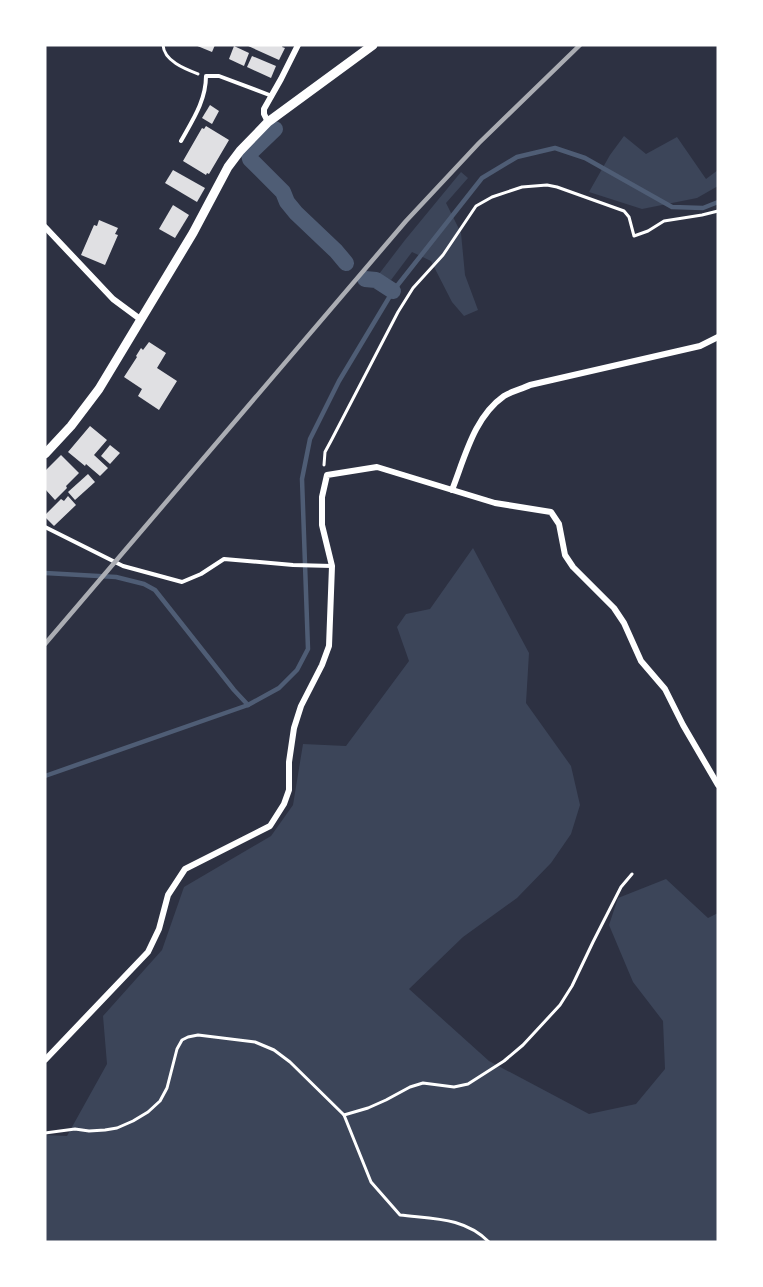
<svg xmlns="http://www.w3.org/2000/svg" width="763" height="1287" viewBox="0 0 763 1287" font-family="Ubuntu,sans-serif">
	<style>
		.green { fill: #3c4559 }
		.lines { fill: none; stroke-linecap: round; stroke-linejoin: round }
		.stream { stroke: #4f5d75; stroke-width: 4.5 }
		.canal { stroke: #4f5d75; stroke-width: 16 }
		.building { fill: #e0e0e3 }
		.path { stroke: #fff; stroke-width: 3 }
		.service { stroke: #fff; stroke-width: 4 }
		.minor { stroke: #fff; stroke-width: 6 }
		.tertiary { stroke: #fff; stroke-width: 9 }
		.rail { stroke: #abadb3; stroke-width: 4.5 }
	</style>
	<rect width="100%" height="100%" fill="#2d3142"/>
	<g class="green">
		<path d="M624 136 646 154 677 137 706 179 718 170V186L697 198 642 209 589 192 610 155Z"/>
		<path d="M461 172 468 178 446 203 461 233 465 275 478 310 464 316 452 302 431 261 412 252 391 280 379 274 405 240Z"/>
		<path d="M473 548 529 653 526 703 571 766 580 805 571 834 551 863 517 898 463 937 409 989 489 1061 589 1114 636 1104 665 1069 663 1021 633 982 609 925 618 898 666 879 708 918 718 913V1242H45V1135L67 1136 107 1064 103 1016 162 950 184 887 271 836 293 805 303 744 346 746 409 661 397 627 406 614 430 609Z"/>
	</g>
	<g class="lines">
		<g class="stream">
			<path d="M45 573 116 577 144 584 155 590 234 690 248 705"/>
			<path d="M45 776 248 705 279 688 297 670 308 649 302 479 310 439 339 381 393 291 482 178 517 157 555 148 585 158 672 207 703 208 718 202"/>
		</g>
		<g class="canal">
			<path d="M275 129 249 154 250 159 283 192 287 202 296 213 336 251 346 263"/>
			<path d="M365 279 376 280 393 291"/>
		</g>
	</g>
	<g class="building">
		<path d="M195 45H215L212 52Z"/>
		<path d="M246 45H283L282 47 285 48 279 60Z"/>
		<path d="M234 46 249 53 244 66 229 59Z"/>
		<path d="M252 56 276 66 271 78 247 67Z"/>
		<path d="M210 105 219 111 212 124 202 118Z"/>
		<path d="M206 126 229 140 209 174 207 173 206 175 183 161 202 128 204 129Z"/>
		<path d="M173 170 205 188 197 202 165 183Z"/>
		<path d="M173 205 189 215 175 238 159 229Z"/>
		<path d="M99 220 118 228 115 234 118 235 105 265 81 255 94 225 97 226Z"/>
		<path d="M149 342 166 353 157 368 177 381 159 410 138 396 142 389 124 377 137 357 136 356 141 348 143 350Z"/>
		<path d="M90 426 107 440 94 455 108 468 100 476 86 464 85 466 68 452Z"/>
		<path d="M110 445 120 453 110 464 101 456Z"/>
		<path d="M61 455 79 473 66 486 67 488 55 500 45 489V471Z"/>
		<path d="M88 474 95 482 75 500 68 492Z"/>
		<path d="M68 496 76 505 54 526 45 517V515L61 499 64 501Z"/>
	</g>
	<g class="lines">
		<g class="path">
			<path d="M163 45C164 61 185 69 198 74"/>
			<path d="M324 465 325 452 332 439 398 312 413 288 443 255 476 206 492 197 522 187 547 185 557 187 624 211 629 217 634 236 648 231 664 221 702 215 718 211"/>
			<path d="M344 1115 368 1108 386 1100 410 1087 423 1083 454 1087 468 1084 504 1061 523 1045 560 1005 572 986 593 942 621 887 632 874"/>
			<path d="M45 1133 75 1129 89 1131 105 1130 117 1128 133 1121 148 1112 160 1101 167 1088 177 1049 182 1040 188 1037 198 1035 255 1042 274 1050 290 1062 344 1115 371 1182 400 1215C433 1219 464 1217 489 1242"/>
		</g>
		<g class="service">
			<path d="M181 141C192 121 206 101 206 76H219L272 96"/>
			<path d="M45 527 123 566 182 582 201 574 224 559 293 565 332 566"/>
		</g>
		<g class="minor">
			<path d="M268 122 264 114V109L281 79 298 45"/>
			<path d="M45 227 113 299 140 319"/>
			<path d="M452 490C465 457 474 417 504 396 512 391 522 389 530 385L700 346 718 337"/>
			<path d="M45 1060 148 952 159 929 168 895 185 869 270 826 284 804 289 790V762L294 728 301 706 322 665 329 646 332 566 322 525V497L327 475 377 467 495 503 551 512 559 524 565 555 573 567 614 608 624 623 641 661 665 689 683 725 718 785"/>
		</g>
		<path class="tertiary" d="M45 454 71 426 99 389 193 233 228 167 240 151 268 122 373 45"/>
		<path class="rail" d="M45 644 406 221 479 143 580 45"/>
	</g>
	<rect width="763" height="1287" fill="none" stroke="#ffffff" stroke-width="93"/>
</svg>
